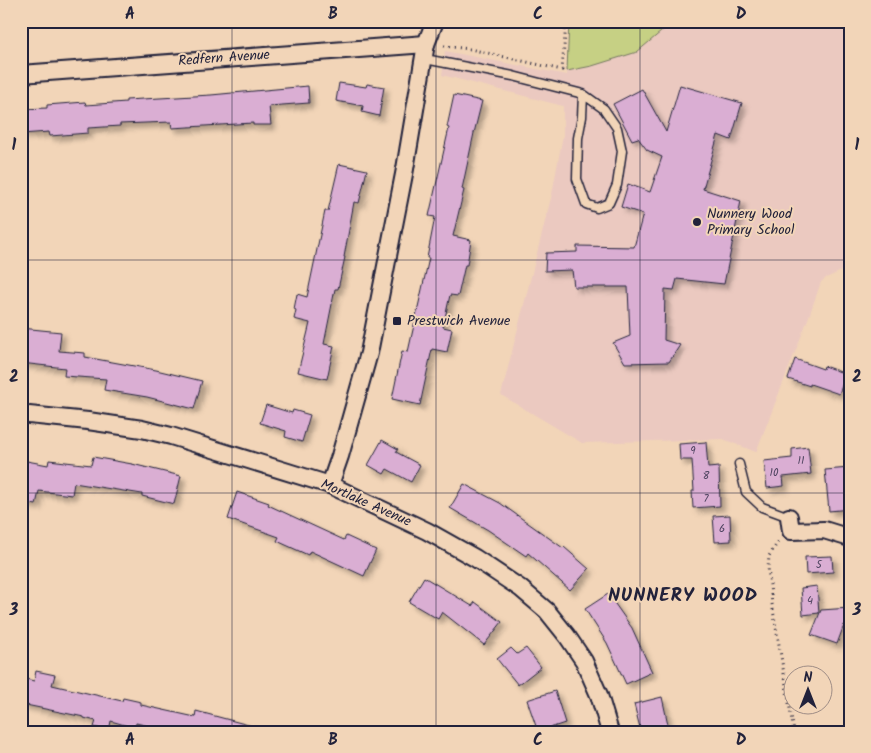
<svg xmlns="http://www.w3.org/2000/svg" width="871" height="753" viewBox="0 0 871 753" font-family="Kalam,sans-serif">
	<style>
		.built { fill: #ebc9c0 }
		.green { fill: #c6d084; stroke: #747960 }
		.building { fill: #daaed3; stroke: #22223b; filter: url(#shadow) }
		.lines { fill: none; stroke-linecap: round; stroke-linejoin: round }
		.lane-casing { stroke: #22223b; stroke-width: 11 }
		.street-casing { stroke: #22223b; stroke-width: 20 }
		.path { stroke: #22223b; stroke-width: 3; stroke-dasharray: 1 4; stroke-linecap: butt }
		.lane { stroke: #f2d5b8; stroke-width: 8 }
		.street { stroke: #f2d5b8; stroke-width: 16 }
		.grid { fill: none; stroke: #22223b; stroke-width: 1; stroke-opacity: 0.55 }
		.poi-dot { fill: #22223b; stroke: #f2d5b8; stroke-width: 2 }
		.labels { text-anchor: middle; dominant-baseline: central; stroke-width: 4; stroke-linejoin: round; paint-order: stroke }
		.number-label { font-size: 11px; fill: #504561 }
		.street-label { font-size: 14px; fill: #22223b; stroke: #f2d5b8 }
		.poi-label { font-size: 14px; fill: #22223b; stroke: #f2d5b8; text-anchor: start }
		.district-label { font-size: 19px; font-weight: bold; letter-spacing: 1px; fill: #22223b; stroke: #f2d5b8 }
		.neatline { fill: none; stroke: #22223b; stroke-width: 2 }
		.grid-label { font-size: 16px; text-anchor: middle; font-weight: bold; fill: #22223b }
	</style>
	<defs>
		<filter id="shadow"><feDropShadow dx="4.5" dy="4.5" stdDeviation="2.5" flood-color="#0004"/></filter>
	</defs>
	<rect width="100%" height="100%" fill="#f2d5b8"/>
	<filter id="ink" filterUnits="userSpaceOnUse"><feTurbulence type="fractalNoise" baseFrequency=".02" numOctaves="2"/><feDisplacementMap in="SourceGraphic" scale="10" xChannelSelector="R" yChannelSelector="G"/><feConvolveMatrix kernelMatrix="1 2 1 2 8 2 1 2 1" color-interpolation-filters="sRGB"/></filter>
	<g filter="url(#ink)">
		<path class="built" d="M569 21H850V267L826 278 821 282 808 319 756 452 723 439 582 443 501 395 552 194 563 135V106L442 75 445 51 567 75Z"/>
		<path class="green" d="M569 21H674L637 52 592 66 567 71Z"/>
		<g class="building">
			<path d="M339 83 366 87 367 84 384 87 379 116 362 112 363 106 336 101Z"/>
			<path d="M680 85 742 103 731 140 718 135 703 189 741 201 724 284 677 279 674 290 665 289 664 340 680 345 669 362 625 363 613 343 630 336 628 287H574L572 270 545 271 546 253 577 252V246L634 247 643 214 621 207 628 184 650 192 662 157 647 150 638 138 632 140 613 104 642 89 666 132Z"/>
			<path d="M308 86 309 103 269 106 271 125H253V123L172 128 171 122 120 124V126L88 128V133L50 136 49 132 21 134V109L47 108V105L85 102 86 105 126 102V100L211 95Z"/>
			<path d="M454 95 482 101 474 133 462 189 464 190 453 236 471 240 467 265H465L458 296 450 295 443 327 452 329 447 352 432 349 420 405 392 399 402 351 408 352 429 258H427L435 217 429 216 449 128 447 127Z"/>
			<path d="M339 164 367 170 359 203 354 202 344 257H345L338 289H335L324 344 334 346 327 379 298 372 310 323 294 319 296 310 294 309 297 294 307 297 325 211H328Z"/>
			<path d="M21 328 61 332 59 351 85 353V357L156 370 202 381 194 409 147 397 104 390 106 379 64 376 65 368 21 363Z"/>
			<path d="M795 359 823 369 824 366 846 374 839 394 810 384V386L788 379Z"/>
			<path d="M266 405 292 413 293 410 310 415 302 442 285 437 286 431 260 423Z"/>
			<path d="M382 440 398 449 396 452 420 465 411 482 387 469 384 474 368 465Z"/>
			<path d="M706 442 708 468 719 467 720 506 693 508 692 491H694L692 460H680L679 444Z"/>
			<path d="M808 447 811 474 783 477 784 486 767 488 764 461 792 458V449Z"/>
			<path d="M93 457 132 464 181 476 174 504 142 496V494L74 483 72 495 39 491 36 505 21 502V464L26 465 27 461 48 465 49 460 91 465Z"/>
			<path d="M850 468V509L829 511 825 470Z"/>
			<path d="M464 484 500 503 563 548 564 547 589 569 570 590 528 553 526 556 488 530 450 508Z"/>
			<path d="M237 492 269 503 268 505 344 540 346 536 376 550 364 576 310 551 308 555 277 541 279 537 228 519Z"/>
			<path d="M730 515 731 541 715 542 713 516Z"/>
			<path d="M832 556 833 572 806 574 805 557Z"/>
			<path d="M424 577 472 606 475 602 502 622 484 645 442 612 438 619 409 602Z"/>
			<path d="M817 586 819 613 803 615 801 588Z"/>
			<path d="M608 594 632 628 652 672 626 684 607 643 585 609Z"/>
			<path d="M850 608V625H844L837 644 811 635 821 610Z"/>
			<path d="M511 648 517 654 526 648 541 667 518 685 497 659Z"/>
			<path d="M36 671 55 675 52 685 122 701 123 698 141 702V705L195 717 196 711 256 727V732H175L136 723 135 728 111 721 109 731 94 727 96 721 84 718V717L21 704 26 679 34 681Z"/>
			<path d="M555 691 565 723 538 732 527 700Z"/>
			<path d="M662 697 669 729 659 732H641L634 704Z"/>
		</g>
		<g class="lines">
			<g class="lane-casing">
				<g id="lane">
					<path d="M425 59 513 76 583 94 604 109 617 128 622 151 617 185 609 203 597 208 586 204 577 179 578 138 582 117 583 94"/>
					<path d="M739 464 746 492 762 507 789 517"/>
				</g>
			</g>
			<g class="street-casing">
				<g id="street">
					<path d="M21 74 426 44"/>
					<path d="M29 415 88 421 142 429 171 436 330 485 427 531 475 558 520 588 547 611 567 636 584 661 599 695 610 732"/>
					<path d="M330 485 340 456 369 353 405 169 426 44 435 21"/>
					<path d="M789 517 791 531 824 530 850 538"/>
				</g>
			</g>
			<g class="path">
				<path d="M444 46 470 49 562 70 566 24 570 21"/>
				<path d="M778 542 769 556 768 568 772 604 794 732"/>
			</g>
			<use href="#lane" class="lane"/>
			<use href="#street" class="street"/>
		</g>
	</g>
	<path class="grid" d="M232 21V732M436 21V732M640 21V732M21 260H850M21 493H850"/>
	<g class="poi-dot">
		<circle cx="697" cy="222" r="5"/>
		<rect x="392" y="316" width="10" height="10" rx="2.5"/>
	</g>
	<g class="labels">
		<g class="number-label">
			<text x="693" y="451">9</text>
			<text x="801" y="461">11</text>
			<text x="774" y="473">10</text>
			<text x="706" y="476">8</text>
			<text x="706" y="499">7</text>
			<text x="722" y="529">6</text>
			<text x="819" y="565">5</text>
			<text x="810" y="601">4</text>
		</g>
		<g class="street-label">
			<text transform="translate(224 58) rotate(-4)">Redfern Avenue</text>
			<text transform="translate(366 503) rotate(24)">Mortlake Avenue</text>
		</g>
		<g class="poi-label">
			<text x="707" y="214">Nunnery Wood<tspan x="707" dy="16">Primary School</tspan></text>
			<text x="407" y="321">Prestwich Avenue</text>
		</g>
		<g class="district-label">
			<text x="683" y="596">NUNNERY WOOD</text>
		</g>
	</g>
	<rect width="871" height="753" fill="none" stroke="#f2d5b8" stroke-width="55"/>
	<g transform="translate(808 690)"><circle r="24" fill="#f2d5b8" stroke="#9f8d86"/>
	<path d="M0-4L9 19L0 12L-9 19Z" fill="#22223b"/>
	<text y="-8" font-size="14" font-weight="bold" text-anchor="middle" fill="#22223b">N</text>
	</g>
	<rect x="28" y="28" width="816" height="698" class="neatline"/>
	<g class="grid-label">
		<text x="130" y="19">A</text>
		<text x="333" y="19">B</text>
		<text x="538" y="19">C</text>
		<text x="741" y="19">D</text>
		<text x="14" y="150">1</text>
		<text x="857" y="150">1</text>
		<text x="14" y="382">2</text>
		<text x="857" y="382">2</text>
		<text x="14" y="615">3</text>
		<text x="857" y="615">3</text>
		<text x="130" y="745">A</text>
		<text x="333" y="745">B</text>
		<text x="538" y="745">C</text>
		<text x="741" y="745">D</text>
	</g>
</svg>
